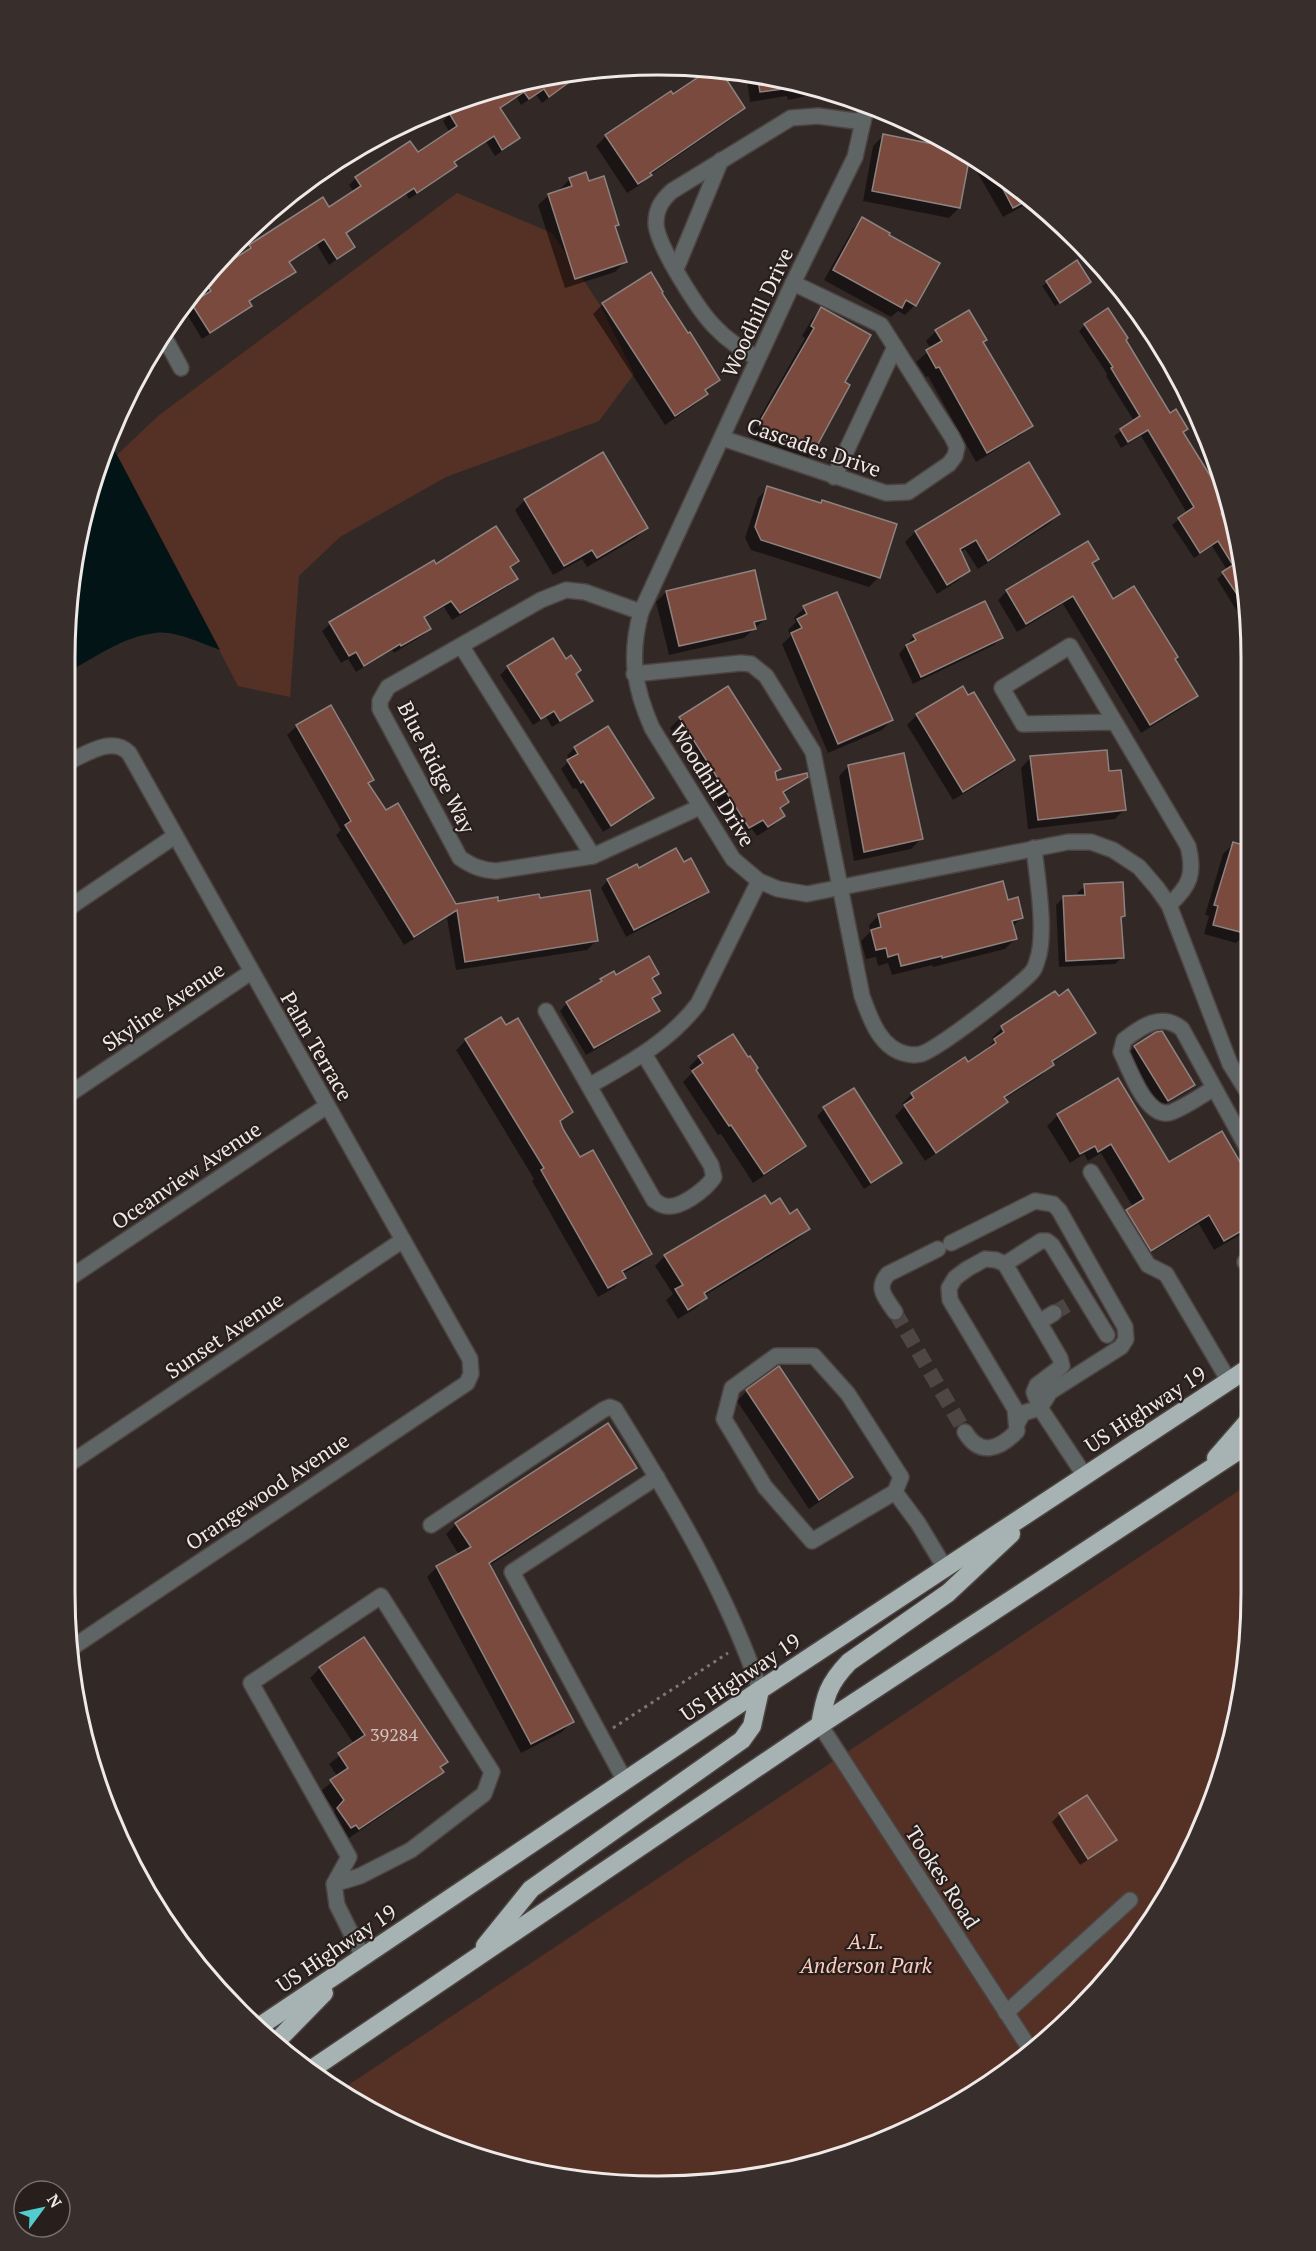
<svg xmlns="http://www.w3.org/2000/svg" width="1316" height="2251" viewBox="0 0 1316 2251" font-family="'PT Serif',serif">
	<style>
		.green { fill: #553025 }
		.water { fill: #021415 }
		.shadow { fill: #0007 }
		.building { fill: #794a3d; stroke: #8d827f; stroke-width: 1.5 }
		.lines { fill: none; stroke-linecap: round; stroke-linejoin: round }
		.minor-tunnel { stroke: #4e4644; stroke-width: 15; stroke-dasharray: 15 8; stroke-linecap: butt }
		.minor-casing { stroke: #4c4442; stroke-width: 18 }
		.highway-casing { stroke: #4c4442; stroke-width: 21 }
		.path { stroke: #7f7775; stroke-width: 3; stroke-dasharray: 3 4.5; stroke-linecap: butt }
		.minor { stroke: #5f6464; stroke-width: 15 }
		.highway { stroke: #a6b3b2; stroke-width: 18 }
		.labels { text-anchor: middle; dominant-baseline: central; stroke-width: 4.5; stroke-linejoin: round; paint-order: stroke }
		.number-label { font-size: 18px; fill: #d2c1bc }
		.street-label { font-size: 21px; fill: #efe9e7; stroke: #281f1d }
		.park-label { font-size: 21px; font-style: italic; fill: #fdccbf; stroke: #281f1d }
		.rim { fill: none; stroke: #efe9e7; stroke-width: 3 }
	</style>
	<rect width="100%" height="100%" fill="#322927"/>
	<g class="green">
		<path d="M457 193 552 233 600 305 634 374 599 421 446 477 340 537 299 576 290 697 238 686 117 455 158 416Z"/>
		<path d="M1250 1483V1632L1220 1783 1152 1922 1049 2039 955 2107 885 2141 774 2175 696 2185 581 2181 504 2166 396 2125 338 2092Z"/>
	</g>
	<path class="water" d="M108 442 117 455 220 650C203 644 174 630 156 633 123 636 95 658 66 673V619L89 504 97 487C90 471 101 456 108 442Z"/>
	<g class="shadow">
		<path d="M602 70 590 78 585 72Z"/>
		<path d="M712 70H719L743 108 733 118 650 175 640 185 627 193 596 146 606 136Z"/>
		<path d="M583 72 542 103 536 95 521 105 517 98 499 109 518 138 511 145 495 156 486 142 454 164 455 166 448 173 409 199 406 194 345 234 353 247 329 265 317 245 289 263 294 271 287 279 248 303 250 306 243 313 202 339 185 311 204 297 198 288 204 280 244 255 250 246 322 199 329 209 354 192 349 185 356 178 418 154 450 133 443 121 450 114 481 94 542 76Z"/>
		<path d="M746 73 773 76 826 92 788 100 787 96 750 102Z"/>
		<path d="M883 136 963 151 969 154 959 208 949 218 863 201 873 146Z"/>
		<path d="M978 160 987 164 1032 201 1003 217 973 165Z"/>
		<path d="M570 179 588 183 618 224 614 228 625 262 615 272 565 288 538 205 549 195 561 191 560 189Z"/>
		<path d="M863 219 915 305 905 315 898 311 891 317 824 280 853 229Z"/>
		<path d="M1076 262 1085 286 1055 306 1042 286Z"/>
		<path d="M603 304 687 335 718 380 705 392 706 394 696 404 665 425 593 314Z"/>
		<path d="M821 309 843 383 848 385 811 455 801 465 749 436 805 338 802 336 812 319Z"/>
		<path d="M1085 325 1124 340 1219 492 1220 491 1227 501 1228 508 1220 515 1234 535 1250 619V641L1241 627 1245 624 1217 579 1227 570 1212 546 1194 558 1172 525 1187 513 1141 436 1121 448 1114 436 1134 421 1106 376 1107 374 1079 331Z"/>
		<path d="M936 331 985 340 982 343 1031 425 1021 435 976 462 928 376 926 377 916 362 931 349 926 341Z"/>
		<path d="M768 488 879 577 869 587 751 550 745 538 758 498Z"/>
		<path d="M525 500 646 528 636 538 587 567 582 559 553 575 515 510Z"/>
		<path d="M1059 514 1049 524 978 569 965 549 960 553 968 571 958 581 937 594 905 542 915 532Z"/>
		<path d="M1097 559 1091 564 1113 601 1173 660 1196 696 1187 705 1141 733 1063 604 1017 632 998 600 1007 591Z"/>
		<path d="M517 561 509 569 516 579 509 586 452 620 444 607 423 619 429 629 422 636 394 653 392 650 356 672 348 659 341 663 322 631 330 624 433 562 435 566Z"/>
		<path d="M666 592 765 619 744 638 669 655 656 602Z"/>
		<path d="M836 594 892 720 882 730 828 753 782 644 791 636 788 630 796 622 794 618 804 608Z"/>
		<path d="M914 636 1001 638 994 645 913 684 899 654Z"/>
		<path d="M552 640 591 700 583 708 552 727 546 717 533 725 500 675 508 667Z"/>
		<path d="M917 715 1013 760 1003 770 953 800 907 725Z"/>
		<path d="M680 718 779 769 774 775 776 782 806 776 796 786 783 794 787 802 779 810 783 816 773 826 757 836 752 829 739 837 670 728Z"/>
		<path d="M297 726 372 780 367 785 455 905 539 900 597 940 587 950 456 970 447 918 404 945 336 835 341 830 287 735Z"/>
		<path d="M608 728 652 798 645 806 603 832 576 788 573 789 561 769 570 760 567 756 574 748Z"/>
		<path d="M1031 757 1108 773 1125 809 1115 819 1028 829 1021 768Z"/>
		<path d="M849 766 921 839 911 849 854 861 839 776Z"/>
		<path d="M1250 829V939L1243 937 1236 943 1204 934 1209 916 1205 915 1223 854 1233 844 1240 846 1242 837Z"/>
		<path d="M683 864 707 892 699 899 626 937 601 888 608 880 638 870Z"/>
		<path d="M1085 886 1123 916 1120 920 1122 957 1115 964 1059 967 1056 905 1064 897H1077V893Z"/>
		<path d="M1007 902 1021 918 1012 927 1015 939 1005 949 933 967 932 965 892 975 888 963 878 966 876 957 866 959 861 941 870 932 869 925 879 915Z"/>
		<path d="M658 973 651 980 659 993 652 1000 658 1011 650 1018 586 1055 560 1011 567 1003 594 988 601 980Z"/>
		<path d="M1055 993 1094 1032 1084 1042 1051 1064 1042 1075 1004 1099 1006 1101 996 1111 925 1161 895 1116 904 1107 902 1104 912 1094 967 1064 986 1052 985 1050 994 1041 992 1038 1002 1028Z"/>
		<path d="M466 1040 571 1112 559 1123 580 1159 650 1254 640 1264 622 1274 624 1278 614 1288 598 1297 532 1181 534 1179 456 1050Z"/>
		<path d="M1135 1047 1193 1084 1186 1092 1160 1107 1127 1054Z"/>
		<path d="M699 1057 754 1070 804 1146 794 1156 753 1183 721 1134 718 1135 683 1082 693 1072 689 1067Z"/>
		<path d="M1117 1080 1168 1165 1222 1134 1250 1182V1229L1214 1250 1199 1224 1140 1259 1117 1221 1133 1207 1101 1153 1088 1161 1084 1154 1070 1163 1047 1126 1057 1116Z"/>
		<path d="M853 1090 900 1163 893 1170 864 1189 817 1116 824 1109Z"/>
		<path d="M770 1206 808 1229 798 1239 704 1296 706 1298 696 1308 678 1319 666 1300 673 1294 655 1266 665 1256Z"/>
		<path d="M779 1368 851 1477 841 1487 809 1509 737 1401 747 1391Z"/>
		<path d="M607 1425 635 1467 625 1477 489 1566 572 1722 562 1732 521 1753 427 1577 437 1567 459 1555 446 1534 456 1524Z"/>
		<path d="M364 1639 446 1762 439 1768 442 1772 432 1782 349 1838 346 1833 341 1837 328 1819 335 1811 321 1791 338 1777 329 1764 354 1744 310 1678 320 1668Z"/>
		<path d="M76 1700 85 1717 81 1721Z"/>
		<path d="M1087 1797 1115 1840 1108 1847 1080 1865 1052 1822 1060 1814Z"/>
	</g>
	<g class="building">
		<path d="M709 70 721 71 745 108 650 173 652 175 638 184 605 135 671 91 673 94Z"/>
		<path d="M583 72 549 97 544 89 529 99 524 92 500 108 520 138 502 150 494 136 454 162 457 166 417 193 414 188 346 233 355 247 337 259 324 239 289 262 296 272 249 301 252 306 210 333 191 303 211 291 204 280 207 276 251 248 249 245 323 197 329 207 361 186 355 177 410 141 418 152 457 126 449 113 472 97 542 76Z"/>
		<path d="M757 74 773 76 806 86 760 92Z"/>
		<path d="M883 134 958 149 970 155 960 208 872 191Z"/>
		<path d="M992 168 1014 186 1030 199 1013 208Z"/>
		<path d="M586 172 589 181 604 176 619 225 615 226 627 262 575 279 548 194 572 186 569 178Z"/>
		<path d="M862 217 890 233 889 235 940 263 916 306 906 300 902 308 833 270Z"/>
		<path d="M1077 260 1091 282 1060 303 1046 281Z"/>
		<path d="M651 272 663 292 662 293 688 333 690 332 720 380 705 390 708 394 675 416 602 303Z"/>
		<path d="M821 307 871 335 845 382 850 385 812 455 758 425 814 328 811 326Z"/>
		<path d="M1108 308 1128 338 1126 340 1170 413 1176 409 1188 429 1183 432 1219 490 1221 489 1226 497 1228 509 1221 514 1233 531 1249 612 1222 572 1233 565 1218 541 1200 553 1178 518 1194 507 1148 430 1128 442 1120 429 1140 416 1111 368 1113 367 1084 324Z"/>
		<path d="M969 310 987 340 983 342 1033 426 987 453 939 367 936 368 926 350 942 341 935 330Z"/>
		<path d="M603 452 648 528 597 558 592 550 564 566 524 499Z"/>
		<path d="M1029 462 1060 514 988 561 976 540 960 549 970 571 947 585 915 531Z"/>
		<path d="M767 486 821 503 822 500 897 524 880 578 761 540 755 527Z"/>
		<path d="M496 526 519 561 510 567 518 579 460 613 451 601 424 617 431 629 401 646 400 644 364 666 356 652 349 656 329 622 434 560 436 564Z"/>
		<path d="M1088 541 1099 559 1092 563 1113 599 1134 586 1178 657 1175 659 1198 696 1150 725 1073 596 1026 624 1006 590Z"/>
		<path d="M755 570 766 619 754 622 756 629 679 646 666 591Z"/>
		<path d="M837 592 893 720 838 744 791 633 802 628 797 619 807 614 803 606Z"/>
		<path d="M985 601 1003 638 921 677 906 645 916 640 913 635Z"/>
		<path d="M553 638 566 659 571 655 581 670 576 674 593 701 560 721 554 711 541 719 507 666Z"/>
		<path d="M728 686 781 769 775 772 777 780 807 773 808 777 783 792 789 802 780 808 785 816 768 827 763 820 749 828 679 717Z"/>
		<path d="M963 686 968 695 974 692 1015 760 963 792 916 714Z"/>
		<path d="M331 705 374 780 368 783 386 810 398 803 456 904 498 897V901L539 894 540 898 590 890 598 941 465 962 457 910 414 937 345 825 351 821 296 725Z"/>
		<path d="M608 726 654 798 611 826 583 781 581 783 567 760 578 754 574 747Z"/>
		<path d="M1107 750 1109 771 1121 770 1126 810 1038 820 1030 756Z"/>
		<path d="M904 753 923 839 864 852 848 765Z"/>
		<path d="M1233 842 1250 847V925L1248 934 1213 925 1218 906 1214 905Z"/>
		<path d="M676 848 684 862 691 858 709 892 634 930 607 879 637 864 639 868Z"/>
		<path d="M1003 881 1008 900 1018 897 1023 918 1012 921 1017 939 942 958V956L901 966 898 954 888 957 886 948 876 950 871 930 881 927 878 914Z"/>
		<path d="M1123 882 1125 916 1121 917 1124 958 1066 961 1063 896 1085 895 1084 884Z"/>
		<path d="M649 956 659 974 652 978 661 993 652 998 660 1011 594 1048 566 1002 602 981 600 979 614 971 616 975Z"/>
		<path d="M1068 989 1096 1033 1052 1061 1054 1065 1004 1097 1008 1102 936 1153 904 1105 914 1098 911 1093 965 1057 968 1062 996 1043 994 1039 1004 1032 1001 1026 1038 1002 1055 991 1059 996Z"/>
		<path d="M501 1017 506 1025 518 1018 573 1112 560 1121 563 1129 580 1157 593 1150 652 1254 622 1271 626 1278 608 1288 541 1170 544 1168 465 1039Z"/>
		<path d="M1162 1031 1195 1085 1168 1101 1134 1046 1156 1032Z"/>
		<path d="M733 1034 748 1057 750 1056 758 1068 756 1070 806 1146 764 1174 731 1125 729 1126 692 1071 703 1063 698 1056Z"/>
		<path d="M1118 1078 1169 1162 1222 1131 1250 1179V1226L1224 1241 1209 1215 1151 1251 1126 1210 1144 1199 1111 1144 1098 1152 1095 1146 1080 1154 1057 1114Z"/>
		<path d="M854 1088 902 1163 871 1183 823 1107Z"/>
		<path d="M765 1195 771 1204 780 1198 790 1214 797 1209 810 1229 704 1293 707 1298 688 1310 675 1289 683 1285 664 1255Z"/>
		<path d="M779 1366 853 1477 819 1500 746 1390Z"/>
		<path d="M608 1423 637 1468 489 1563 574 1722 531 1744 436 1566 471 1547 455 1523Z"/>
		<path d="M364 1637 448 1762 440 1767 444 1772 359 1829 356 1825 351 1828 337 1808 344 1800 330 1780 348 1768 338 1753 365 1735 319 1667Z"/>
		<path d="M1087 1795 1117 1840 1088 1859 1059 1813Z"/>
	</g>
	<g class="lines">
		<g class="minor-tunnel">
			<path d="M895 1312 965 1432"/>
			<path d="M1054 1313 1071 1303"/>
		</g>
		<g class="minor-casing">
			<g id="minor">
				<path d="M867 104 855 157 793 283 641 612C629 656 634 687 652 728L733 859 759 881 778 889 807 894 1068 842H1091L1113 850 1139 867 1157 888 1169 905 1230 1064 1250 1096"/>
				<path d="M866 107 887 111"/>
				<path d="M676 269 721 160"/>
				<path d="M162 333 181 368"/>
				<path d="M757 358C742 349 728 341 716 328 700 313 656 244 656 223 656 209 662 200 672 191L791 118 818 116 863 122"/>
				<path d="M722 438 886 493 908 492 949 464 955 456 957 447 952 437 881 325 793 283"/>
				<path d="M834 477 895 347"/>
				<path d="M641 612 585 592 566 590 541 600 388 687 380 701V709L460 858C472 866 481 870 496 871L593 856 700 807"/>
				<path d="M462 647 593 856"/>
				<path d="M634 674 741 663 751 664 766 676 813 752 862 996C870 1018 880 1049 907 1054 911 1055 917 1055 921 1054 938 1049 1017 988 1031 973 1034 970 1036 965 1037 961 1047 934 1037 877 1034 848"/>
				<path d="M1113 722 1023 724 1002 688 1070 646 1188 846C1195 874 1190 886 1169 905"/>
				<path d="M66 763C85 755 112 735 129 753L470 1359 471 1374 467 1383 70 1649"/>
				<path d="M67 909 175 836"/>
				<path d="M546 1011 654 1200C657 1202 659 1204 662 1205 678 1212 706 1189 714 1177L711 1165 644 1054"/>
				<path d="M589 1086C629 1063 669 1042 698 1004L759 881"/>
				<path d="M1214 1088C1201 1096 1187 1106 1172 1112 1147 1121 1130 1070 1121 1052L1124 1040C1142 1026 1162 1012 1182 1029L1250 1153"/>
				<path d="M68 1095 251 972"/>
				<path d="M1091 1172 1148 1265 1166 1274 1229 1381"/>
				<path d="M951 1243 1035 1201 1053 1204 1059 1210 1125 1327 1126 1339 1121 1347 1050 1392 1040 1408 1023 1413 1018 1422"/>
				<path d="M1245 1262 1250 1259"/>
				<path d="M1005 1264 1041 1241H1047L1052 1245 1107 1335"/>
				<path d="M68 1279 327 1106"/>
				<path d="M895 1312C886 1298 875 1289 888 1274L938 1249"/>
				<path d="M1039 1322 1054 1313"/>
				<path d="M965 1432C980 1457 1000 1449 1017 1431L1015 1409 950 1300 949 1288 955 1278 967 1269 985 1259 996 1260 1005 1264 1060 1358 1062 1366 1037 1385 1034 1392 1040 1408 1085 1476"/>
				<path d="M69 1464 403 1240"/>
				<path d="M895 1492 901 1477 848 1394 814 1356H776L732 1388 724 1419 765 1487 812 1541 895 1492 918 1523 945 1568"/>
				<path d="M431 1525 603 1410 610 1407 615 1409C672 1501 725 1588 760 1690"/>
				<path d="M820 1725 1032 2052"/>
				<path d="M625 1781 512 1572 657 1477"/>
				<path d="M334 1884 360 1876 411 1850 484 1794 492 1772 381 1596 251 1683 349 1857 334 1884 337 1905 363 1957"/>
				<path d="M1006 2013 1130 1900"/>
			</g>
		</g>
		<g class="highway-casing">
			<g id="highway">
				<path d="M1216 1458 1250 1419"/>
				<path d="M820 1725C825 1696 828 1684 849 1662L948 1593 1011 1534"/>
				<path d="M485 1946 531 1889 742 1740 752 1726 760 1690"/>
				<path d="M257 2028 760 1690 1250 1367"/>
				<path d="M275 2043 324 1993"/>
				<path d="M309 2071 820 1725 1250 1443"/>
			</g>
		</g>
		<path class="path" d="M613 1728 728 1653"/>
		<use href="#minor" class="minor"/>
		<use href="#highway" class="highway"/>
	</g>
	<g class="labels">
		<g class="number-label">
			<text x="394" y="1734">39284</text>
		</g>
		<g class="street-label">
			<text transform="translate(757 312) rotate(-65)">Woodhill Drive</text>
			<text transform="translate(814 447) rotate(19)">Cascades Drive</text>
			<text transform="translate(437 767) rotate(63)">Blue Ridge Way</text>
			<text transform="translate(713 785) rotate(58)">Woodhill Drive</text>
			<text transform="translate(163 1006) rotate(-34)">Skyline Avenue</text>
			<text transform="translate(317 1046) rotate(60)">Palm Terrace</text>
			<text transform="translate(186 1175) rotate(-34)">Oceanview Avenue</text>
			<text transform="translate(224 1335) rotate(-34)">Sunset Avenue</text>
			<text transform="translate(1145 1409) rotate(-33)">US Highway 19</text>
			<text transform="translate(267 1491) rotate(-34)">Orangewood Avenue</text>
			<text transform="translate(740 1677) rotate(-34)">US Highway 19</text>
			<text transform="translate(943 1877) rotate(57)">Tookes Road</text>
			<text transform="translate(336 1948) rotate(-34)">US Highway 19</text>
		</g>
		<g class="park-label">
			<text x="866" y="1941">A.L.<tspan x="866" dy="24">Anderson Park</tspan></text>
		</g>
	</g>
	<path d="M0 0H1316V2251H0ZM658 75H658A583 583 0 0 1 1241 658V1593A583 583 0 0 1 658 2176H658A583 583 0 0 1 75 1593V658A583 583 0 0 1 658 75Z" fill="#382f2d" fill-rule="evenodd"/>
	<path class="rim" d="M658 75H658A583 583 0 0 1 1241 658V1593A583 583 0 0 1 658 2176H658A583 583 0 0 1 75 1593V658A583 583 0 0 1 658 75Z"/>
	<g transform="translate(42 2209) rotate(57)"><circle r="28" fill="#281f1d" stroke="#78706e" stroke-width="1.5"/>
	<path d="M0-4.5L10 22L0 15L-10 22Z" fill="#52cdce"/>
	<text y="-9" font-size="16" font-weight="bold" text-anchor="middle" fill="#efe9e7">N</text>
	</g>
</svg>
